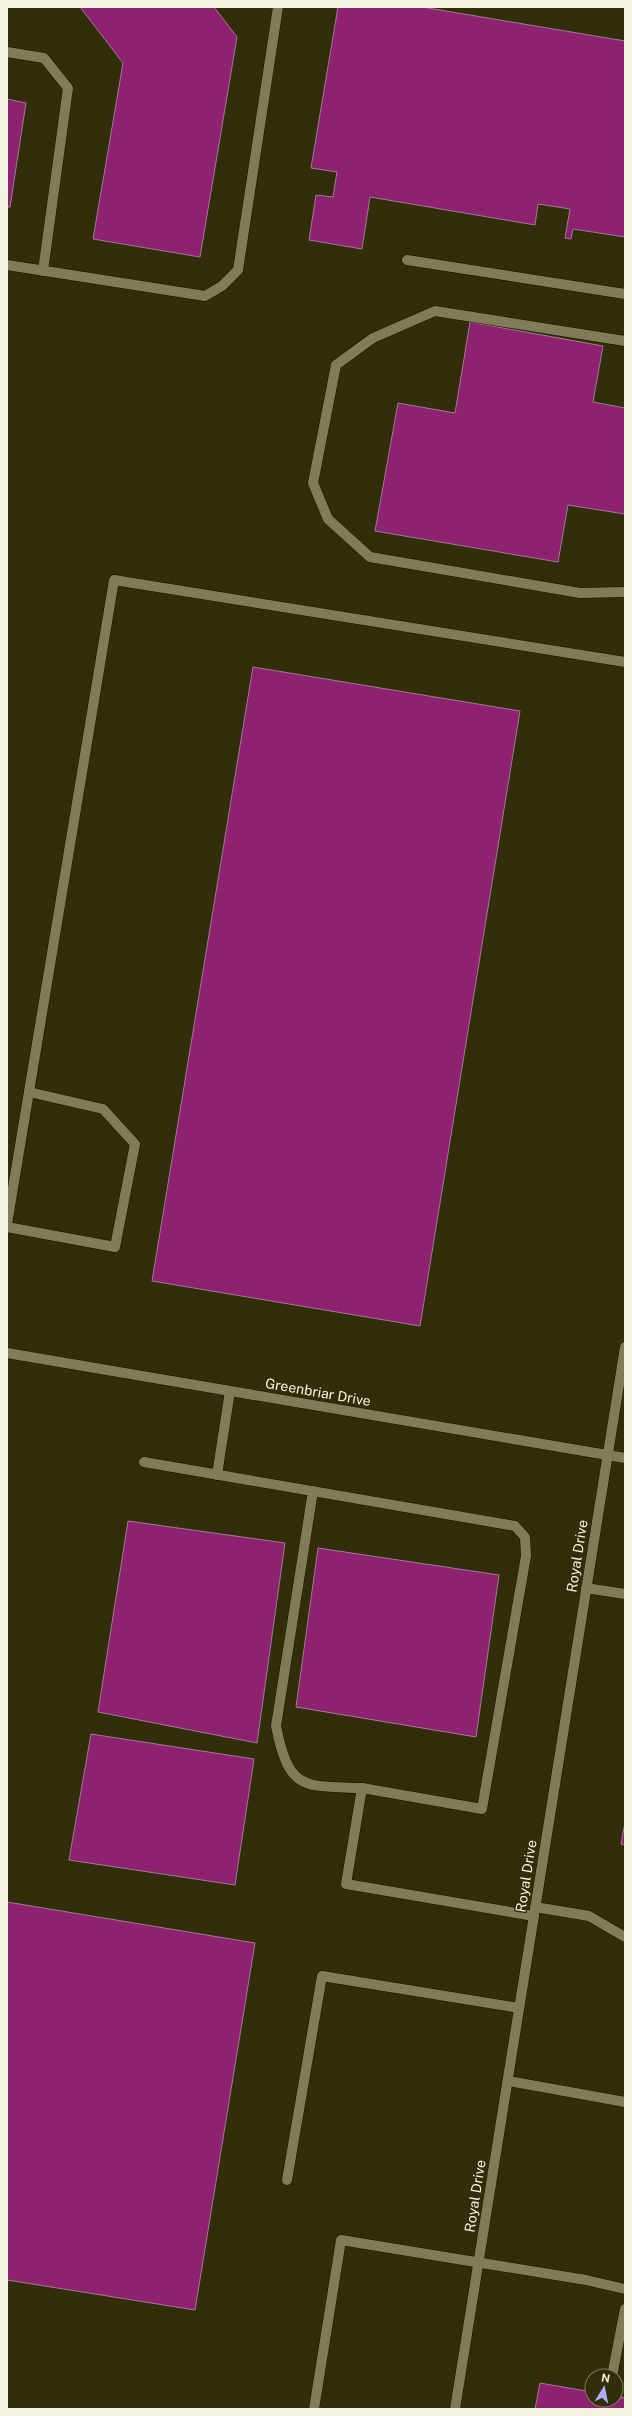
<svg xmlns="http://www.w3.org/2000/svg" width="632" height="2416" viewBox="0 0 632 2416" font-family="'Public Sans',sans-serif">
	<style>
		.building { fill: #8e2270; stroke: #9e7c91 }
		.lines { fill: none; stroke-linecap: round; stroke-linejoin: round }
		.minor-casing { stroke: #181500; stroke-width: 11 }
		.minor { stroke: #807c58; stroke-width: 10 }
		.labels { text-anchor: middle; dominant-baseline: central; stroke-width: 3; stroke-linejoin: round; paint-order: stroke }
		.street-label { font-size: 14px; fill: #f4f2de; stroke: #322d0a }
	</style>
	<rect width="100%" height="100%" fill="#322d0a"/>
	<g class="building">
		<path d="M80 7H214L237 37 200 257 93 239 123 63Z"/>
		<path d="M338 7H422L625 41V237L573 229 571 239 565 238 570 209 538 204 535 225 370 197 362 249 309 240 316 195 333 197 337 172 311 168Z"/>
		<path d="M7 99 26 103 10 207H7Z"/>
		<path d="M470 322 603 346 593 402 625 408V514L568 505 558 562 375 531 398 403 455 413Z"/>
		<path d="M253 667 520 711 420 1326 152 1281Z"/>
		<path d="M128 1521 285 1543 257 1743 98 1712Z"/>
		<path d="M318 1548 499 1575 476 1737 296 1707Z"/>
		<path d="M91 1734 254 1759 235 1885 69 1860Z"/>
		<path d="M625 1822V1845L621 1844Z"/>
		<path d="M7 1902 255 1943 195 2310 7 2280Z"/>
		<path d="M540 2383 592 2392V2400H616V2396L625 2398V2409H535Z"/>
	</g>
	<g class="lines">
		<g class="minor-casing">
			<g id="minor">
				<path d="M7 52 44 58 68 88 43 271"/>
				<path d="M407 260 625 294"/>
				<path d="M7 265 205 296 222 286 238 270 278 7"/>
				<path d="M625 341 435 311 373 338 336 365 313 483 328 519 370 557 580 593 625 592"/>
				<path d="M7 1224 114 580 625 662"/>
				<path d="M7 1227 115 1247 135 1144 103 1109 29 1092"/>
				<path d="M7 1353 625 1458"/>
				<path d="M144 1462 515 1526 525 1537 526 1556 482 1809 362 1788 346 1884 534 1916"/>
				<path d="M217 1475 230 1391"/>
				<path d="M313 1491 276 1726C289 1791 303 1786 362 1788"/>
				<path d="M586 1588 625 1594"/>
				<path d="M535 1907 589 1916 625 1937"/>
				<path d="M508 2081 625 2102"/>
				<path d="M287 2180 322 1976 519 2008"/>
				<path d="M612 2376 625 2309"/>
				<path d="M314 2409 341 2240 586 2280 625 2289"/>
				<path d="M455 2409 625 1347"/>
			</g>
		</g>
		<use href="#minor" class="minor"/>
	</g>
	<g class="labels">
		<g class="street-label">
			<text transform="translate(318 1392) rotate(10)">Greenbriar Drive</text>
			<text transform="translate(577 1556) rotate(-81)">Royal Drive</text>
			<text transform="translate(526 1876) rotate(-81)">Royal Drive</text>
			<text transform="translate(475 2196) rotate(-81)">Royal Drive</text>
		</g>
	</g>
	<rect width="632" height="2416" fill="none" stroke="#f4f2de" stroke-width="16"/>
	<g transform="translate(604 2388) rotate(10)"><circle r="19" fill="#322d0a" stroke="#807c5f"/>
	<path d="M0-3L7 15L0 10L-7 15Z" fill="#acaffb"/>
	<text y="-6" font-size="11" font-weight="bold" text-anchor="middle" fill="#f4f2de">N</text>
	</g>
</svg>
